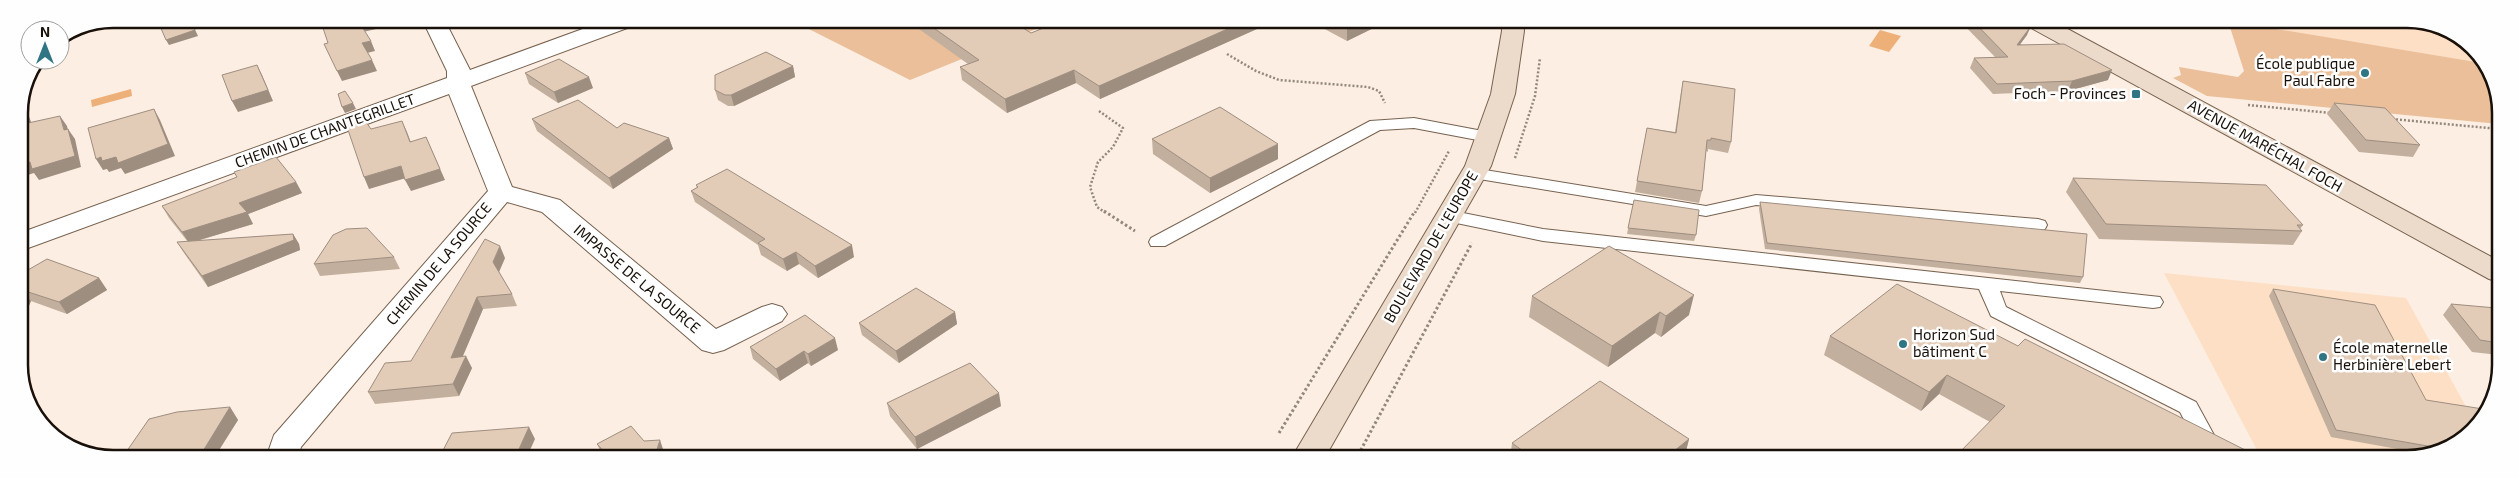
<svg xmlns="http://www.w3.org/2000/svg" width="2519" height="478" font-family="'Exo 2',sans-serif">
	<rect width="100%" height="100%" fill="#fceee2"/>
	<!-- built -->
	<path fill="#fddfc5" d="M2217 20H2419L2473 46 2482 63Z
		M2164 273 2406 298 2475 423 2469 436 2413 459H2300L2259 454Z"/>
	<!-- green -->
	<path fill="#eabf9a" d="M789 19H1061L910 80Z
		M2228 21 2482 63 2498 94 2499 124 2207 96 2173 78 2181 75 2179 67 2238 77 2244 71Z"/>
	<!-- water -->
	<path fill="#eeb079" d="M1880 30 1901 36 1889 52 1869 46Z
		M131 89 132 96 92 107 91 100Z"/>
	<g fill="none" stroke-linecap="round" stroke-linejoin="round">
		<defs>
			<path id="lane" d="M1414 118 1488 132 1494 133 1496 137 1494 141 1488 142 1414 128 1380 130 1165 246H1151L1149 242 1151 238 1370 121Z
				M1473 168 1706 206 1756 195 2038 219 2045 221 2047 225 2045 229 2038 231 1756 205 1706 216 1467 177 1464 173 1467 169Z
				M1448 210 1543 229 2160 297 2163 302 2160 307 2153 308 2000 291 2006 307 2196 402 2220 446 2217 452 2209 454 2201 452 2180 412 1991 316 1979 289 1543 241 1442 220 1439 216 1442 212Z"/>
			<path id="street" d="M422 19H444L470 70 610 19H641L638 24 471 86 512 187 560 200 716 329 762 307 772 304 782 307 787 314 782 321 724 350 713 353 702 350 542 212 507 202 301 447 298 458H266L274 435 488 191 449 94 20 251V233L447 78V71Z"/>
			<path id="secondary" d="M1501 19H1523L1524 31 1515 94 1491 166 1324 459H1291L1465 166 1491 94 1502 31Z
				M2021 19H2049L2499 261V282L2489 279 2024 24Z"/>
		</defs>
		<!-- lane casing -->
		<use href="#lane" stroke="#776250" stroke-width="2"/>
		<!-- street casing -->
		<use href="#street" stroke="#776250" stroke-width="2"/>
		<!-- secondary casing -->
		<use href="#secondary" stroke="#776250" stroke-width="2"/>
		<!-- path-far1 -->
		<path stroke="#92877d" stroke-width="2.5" stroke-dasharray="2 2" stroke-linecap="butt" d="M1227 54 1256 71 1279 80 1368 87 1379 91 1385 103
			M2248 105 2331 113
			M1099 111 1123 128 1113 147 1098 162 1090 187 1097 207 1106 213
			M2392 119 2499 129
			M1515 158 1535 96 1540 58
			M1415 213 1449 151"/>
		<!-- path -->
		<path stroke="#92877d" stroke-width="3" stroke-dasharray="2.5 2.5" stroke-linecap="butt" d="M1104 211 1135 231
			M1279 433 1415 211
			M1356 459 1472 243"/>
		<!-- lane -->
		<use href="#lane" fill="#fff" fill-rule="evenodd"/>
		<!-- street -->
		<use href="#street" fill="#fff" fill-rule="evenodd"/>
		<!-- secondary -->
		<use href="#secondary" fill="#ecdbcb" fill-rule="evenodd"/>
	</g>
	<!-- wall -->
	<path fill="#c2af9d" d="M905 19H1009L1031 33 1066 19H1279L1100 99 1076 83 1007 113 962 80 960 67 968 64Z
		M1306 19H1392L1347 41Z
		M1958 19H2019L2027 35 2020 44 2108 80 2068 91 1993 94 1970 68 1974 58 1995 57Z
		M793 66 795 77 734 106H728L718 100 715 90Z
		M525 73 593 88 558 103 529 84Z
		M1683 81 1731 142 1728 153 1708 149V152L1706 151 1702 191 1699 203 1635 192 1647 128 1675 132 1681 92Z
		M2334 103 2420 145 2413 157 2359 152 2327 114Z
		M532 119 617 128 669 138 673 149 613 189 537 131Z
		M1152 139 1278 159 1210 193 1153 154Z
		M2073 178 2303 225 2300 229 2302 231 2293 245 2099 239 2066 192Z
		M296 182 302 193 248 214 253 224 197 241 293 234 299 244 300 250 208 287 184 253 177 242H188L169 218 162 206Z
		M696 185 854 257 818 278 799 264 787 271 761 255 758 245 695 202 691 191 697 188Z
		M1634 200 1696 235 1694 241 1627 234Z
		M1760 202 2083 277 2080 283 1765 249 1759 209Z
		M394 257 400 269 320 276 314 264Z
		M505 258 499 272 512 294 517 306 483 309 462 357 472 368 459 396 375 404 368 392 411 361Z
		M21 274 99 278 107 290 67 314 31 301 21 324Z
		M2273 289 2426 400 2469 436 2425 454 2331 437 2269 296Z
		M1532 296 1689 315 1661 337 1655 333 1608 367 1529 317Z
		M2451 304 2499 312V355L2472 352 2443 315Z
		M955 312 957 324 899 363 862 335 859 323Z
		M1830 336 2018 346 2263 459H1954L1990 422 1939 394 1921 411 1824 355Z
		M750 347 838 350 811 366 808 363 780 381 753 359Z
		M887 403 1001 406 917 449 890 416Z
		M230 407 238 420 214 458H122Z
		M1689 439 1684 459H1510L1512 443Z
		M644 441 664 452 662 459H605L603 456 597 444Z"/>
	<!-- shaded-wall -->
	<path fill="#9e8e80" d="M190 19 198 36 169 45 166 40Z
		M373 19H406L407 22 363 32 359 22Z
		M478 19H510L481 26Z
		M515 19H524L516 21Z
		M1250 19H1279L1100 99 1099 86Z
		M1366 19H1392L1347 41V28Z
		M2031 26 2027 35 2013 54 2017 45Z
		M371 41 375 51 367 53 362 43Z
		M372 60 377 71 342 81 337 71Z
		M257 65 262 75 273 101 238 112 232 101Z
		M793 66 795 77 734 106 731 95Z
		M1074 70 1076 83 1007 113 1005 99Z
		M2112 70 2108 80 2068 91 2072 81Z
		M589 77 593 88 558 103 554 92Z
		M22 97 35 133 28 123 21 102Z
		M353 103 356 109 345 113 342 107Z
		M154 109 160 120 175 156 125 174 121 168 109 172 107 169 103 170 96 159 101 157H116Z
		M60 116 67 126 70 140 64 130Z
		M402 121 407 132 415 153 410 142Z
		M68 129 75 139 81 167 39 180 34 173 21 177 19 176V165L30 162Z
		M426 137 445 180 411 191 405 180Z
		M669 138 673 149 613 189 609 178Z
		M1278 144V159L1210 193V178Z
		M401 166 406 178 369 189 364 177Z
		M296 182 302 193 248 214 253 224 189 243 182 232 239 203Z
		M293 234 299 244 300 250 208 287 202 276Z
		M852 245 854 257 818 278 815 266Z
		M500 246 505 258 498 274 493 262Z
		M796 252 799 264 787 271 783 259Z
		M99 278 107 290 67 314 59 302Z
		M22 290 31 301 21 324V292Z
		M1694 295 1689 315 1661 337 1666 316Z
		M477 297 483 309 457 370 451 358Z
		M955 312 957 324 899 363 896 351Z
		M1660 312 1655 333 1608 367 1612 346Z
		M835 338 838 350 811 366 808 354Z
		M804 351 808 363 780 381 776 369Z
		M466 356 472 368 459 396 453 384Z
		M1947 375 1939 394 1921 411 1929 392Z
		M999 393 1001 406 917 449 915 437Z
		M230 407 238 420 214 458H201L200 456Z
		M529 427 535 439 526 459H516L515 458Z
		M1689 439 1684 459H1664Z
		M660 440 664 452 662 459H654Z"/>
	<!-- building -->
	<path fill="#e2cbb7" stroke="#9e8e80" d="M157 19H190L195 30 166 40Z
		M320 19H373L359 22 371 41 362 43 372 60 337 71 324 44 328 43Z
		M921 19H1009L1031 33 1066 19H1250L1099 86 1074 70 1005 99 960 67 979 60Z
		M1331 19H1366L1347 28Z
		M1971 19H2019L2031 26 2017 45 2064 44 2112 70 2072 81 1997 84 1974 58 2008 57Z
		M766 52 793 66 731 95H725L715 90V75Z
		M559 59 589 77 554 92 525 73Z
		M257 65 268 90 232 101 222 75Z
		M1683 81 1735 89 1731 142 1711 138V140H1707L1702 191 1637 181 1647 128 1676 133Z
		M345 91 353 103 342 107 338 94Z
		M578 100 617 128 624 123 669 138 609 178 532 119Z
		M21 102 28 123 60 116 64 130 68 129 75 156 32 169 30 162 19 165V112Z
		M2334 103 2385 108 2420 145 2366 140Z
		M1220 107 1278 144 1210 178 1152 139Z
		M154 109 168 144 118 163 116 157 102 161 101 157 96 159 88 128Z
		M361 115 371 129 402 121 410 142 426 137 440 169 405 180 401 166 364 177 345 121Z
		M276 157 296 182 239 203 247 212 182 232 162 206 237 177 234 172Z
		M727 169 852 245 815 266 796 252 783 259 758 243 765 239 691 191 698 187 696 185Z
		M2073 178 2266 185 2303 225H2297L2302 231 2106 224Z
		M1634 200 1699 210 1696 235 1628 228Z
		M1760 202 2087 234 2083 277 1767 243Z
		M367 228 394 257 314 264 333 235 346 229Z
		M293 234 294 240 202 276 177 242Z
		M485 239 500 246 493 262 512 294 477 297 451 358 466 356 453 384 368 392 385 363 411 361Z
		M1609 246 1694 295 1666 316 1660 312 1612 346 1532 296Z
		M47 259 99 278 59 302 22 290 21 292V274Z
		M1897 284 2018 346 2025 339 2263 459H1955L1954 458 2005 406 1947 375 1929 392 1830 336Z
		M916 288 955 312 896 351 859 323Z
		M2273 289 2375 305 2426 400 2483 409 2469 436 2439 448 2336 430Z
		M2451 304 2496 308 2499 312V343L2480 340Z
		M805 315 835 338 808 354 804 351 776 369 750 347Z
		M970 363 999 393 915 437 887 403Z
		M1600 381 1689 439 1664 459H1534L1512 443Z
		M230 407 200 456 161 458H122L149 419 177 412Z
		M631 426 644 441 660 440 654 459H611L597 444Z
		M529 427 515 458 503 459 439 458 452 433Z"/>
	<!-- markers -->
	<g fill="#2f7583" stroke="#fefefe" stroke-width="2">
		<circle cx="2365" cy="73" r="5"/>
		<rect x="2131" y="89" width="10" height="10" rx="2.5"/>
		<circle cx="1903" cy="344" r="5"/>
		<circle cx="2323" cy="357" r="5"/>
	</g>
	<g text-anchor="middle" stroke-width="5" stroke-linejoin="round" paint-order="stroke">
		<!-- poi labels -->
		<g font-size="15" fill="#181009" stroke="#fefefe" text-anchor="end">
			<text x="2355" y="69">École publique<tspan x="2355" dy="17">Paul Fabre</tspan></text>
			<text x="2126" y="99">Foch - Provinces</text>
			<text x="1913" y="340" text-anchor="start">Horizon Sud<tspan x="1913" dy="17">bâtiment C</tspan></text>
			<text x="2333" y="353" text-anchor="start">École maternelle<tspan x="2333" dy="17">Herbinière Lebert</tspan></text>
		</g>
		<!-- street labels -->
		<g font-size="15" fill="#181009" stroke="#fefefe">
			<text transform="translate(325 131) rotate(-20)" y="5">CHEMIN DE CHANTEGRILLET</text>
			<text transform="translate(2265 146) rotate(29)" y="5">AVENUE MARÉCHAL FOCH</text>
			<text transform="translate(1431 247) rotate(-60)" y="5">BOULEVARD DE L'EUROPE</text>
			<text transform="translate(439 264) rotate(-50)" y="5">CHEMIN DE LA SOURCE</text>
			<text transform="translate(637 279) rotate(40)" y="5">IMPASSE DE LA SOURCE</text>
		</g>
	</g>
	<!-- crop -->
	<path d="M0 0H2519V478H0ZM113 28H2407A85 85 0 0 1 2492 113V365A85 85 0 0 1 2407 450H113A85 85 0 0 1 28 365V113A85 85 0 0 1 113 28Z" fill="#fefefe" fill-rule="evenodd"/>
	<path fill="none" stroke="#181009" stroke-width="2.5" d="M113 28H2407A85 85 0 0 1 2492 113V365A85 85 0 0 1 2407 450H113A85 85 0 0 1 28 365V113A85 85 0 0 1 113 28Z"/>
	<!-- north arrow -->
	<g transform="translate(45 45)"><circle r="24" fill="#fefefe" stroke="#a29f9c"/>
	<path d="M0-4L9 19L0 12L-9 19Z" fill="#2f7583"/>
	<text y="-8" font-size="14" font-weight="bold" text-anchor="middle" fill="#181009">N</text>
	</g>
</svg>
